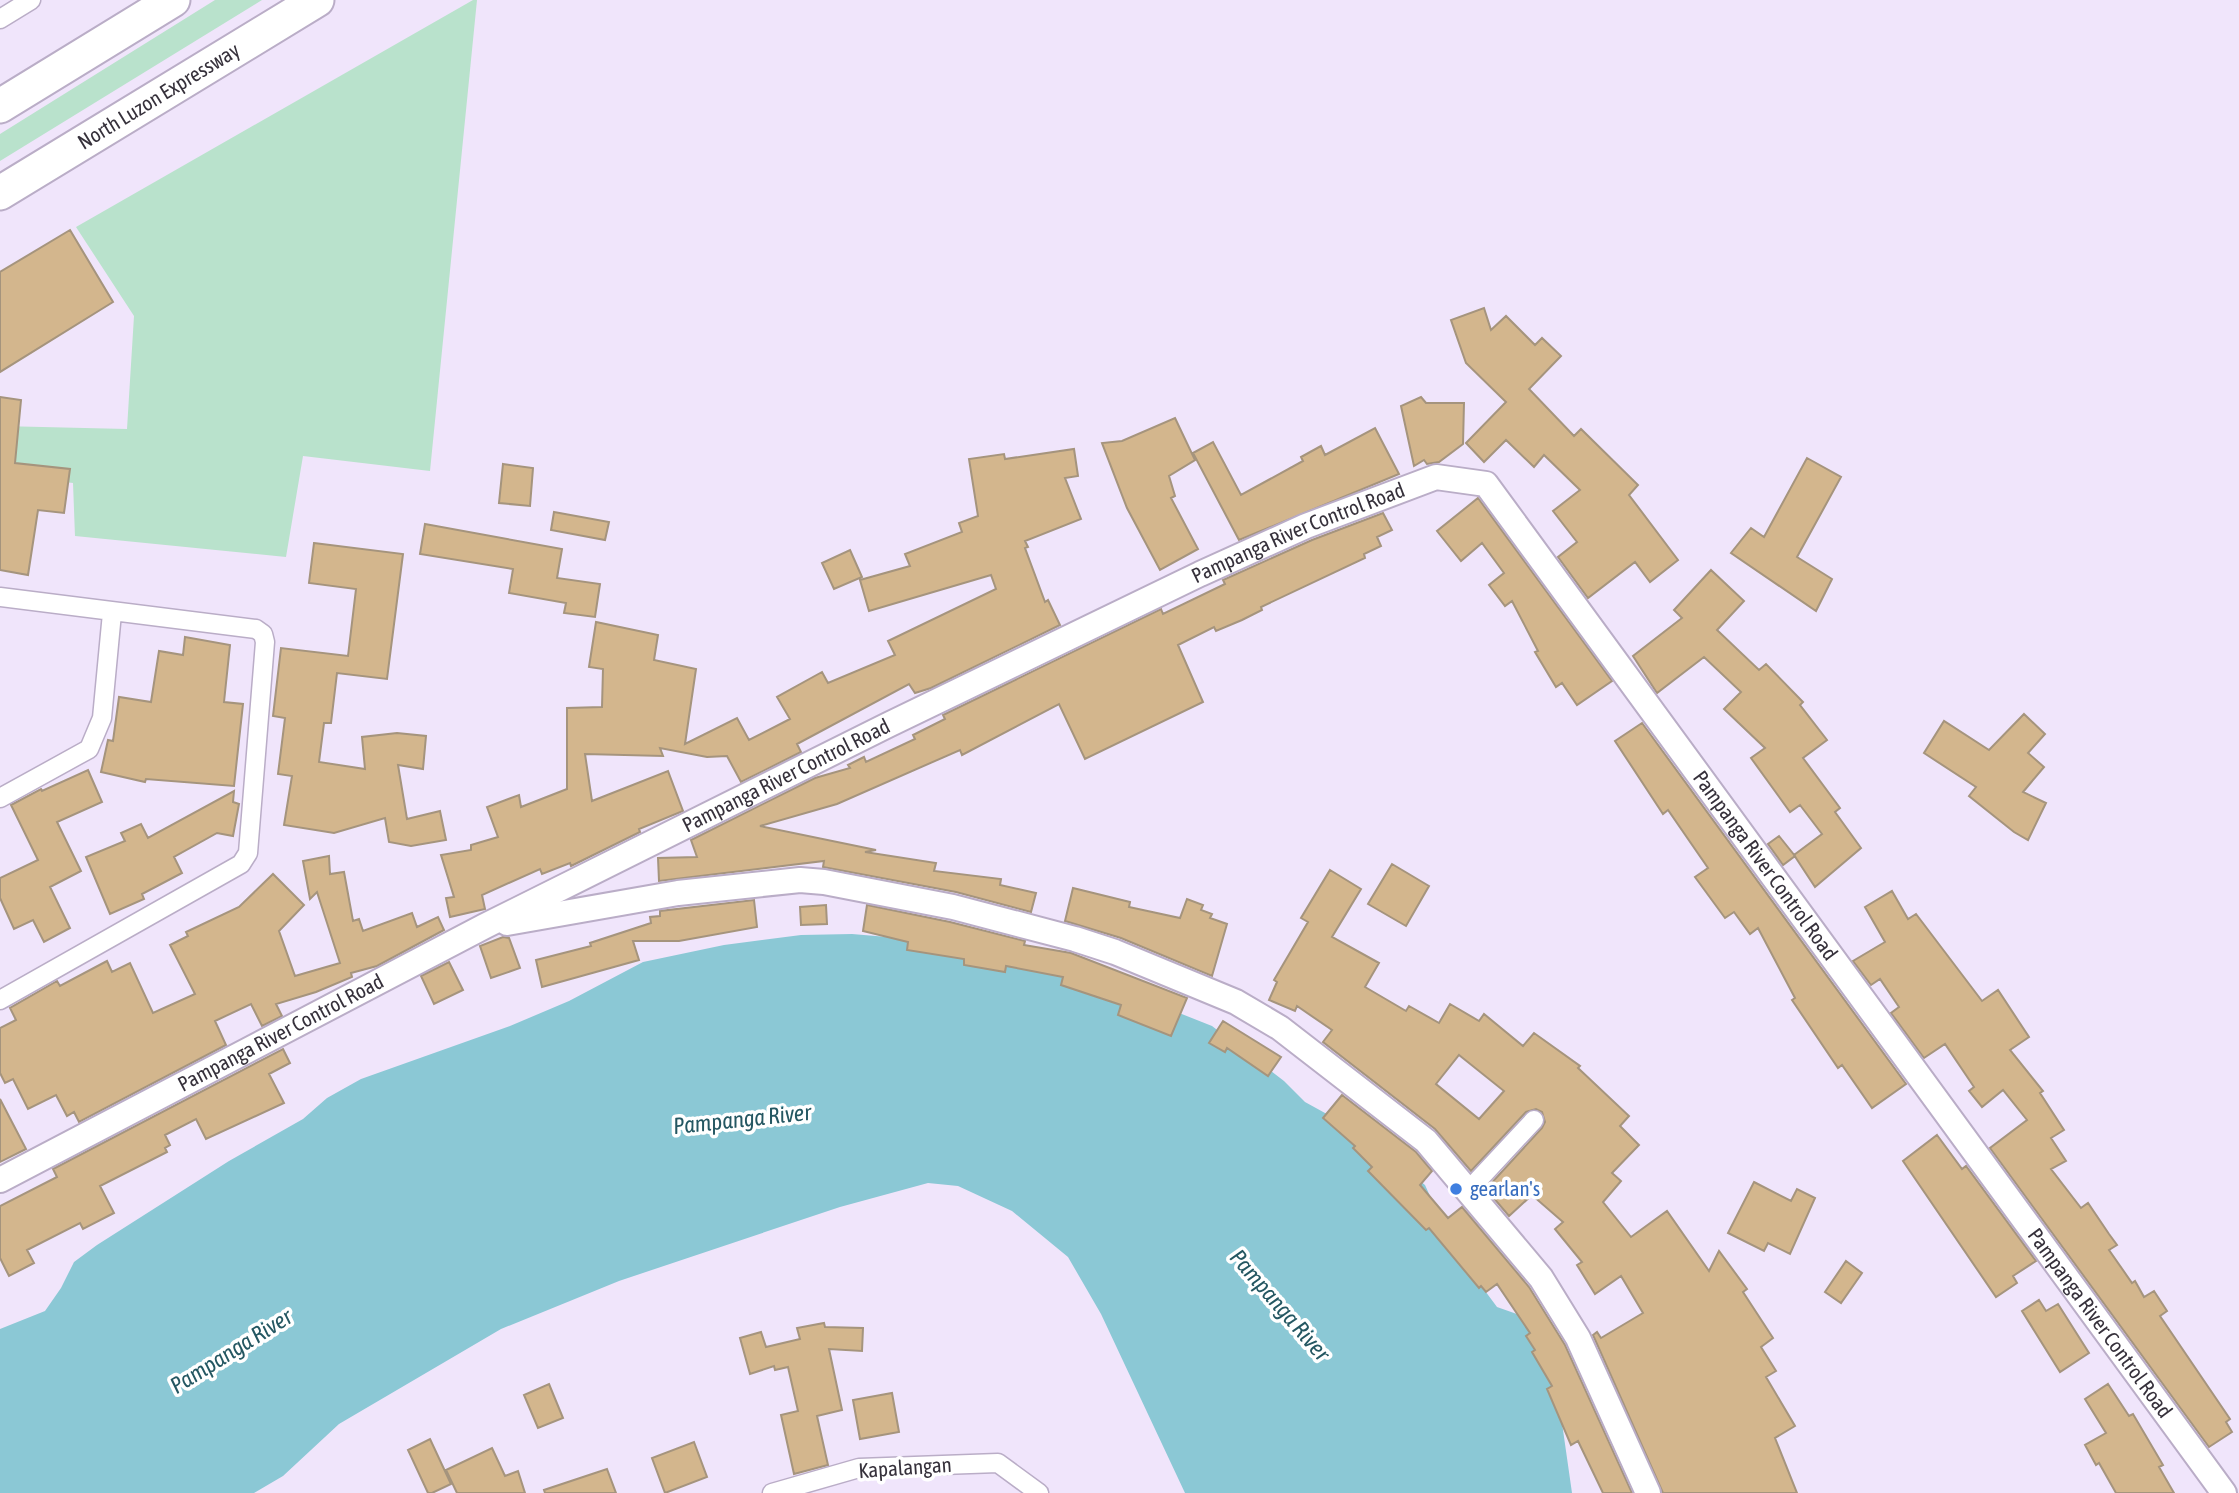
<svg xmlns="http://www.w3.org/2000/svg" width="2239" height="1493" font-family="'Asap Condensed',sans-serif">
	<rect width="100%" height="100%" fill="#f0e5fb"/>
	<!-- green -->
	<path fill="#b9e2cc" d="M215 0H262L0 161V134Z
		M473 0H477L430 471 303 456 286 557 75 536 73 483 0 474V426L127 429 134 316 76 227Z"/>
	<!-- water -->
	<path fill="#8bc8d5" d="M852 934 946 942 1154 1003 1212 1026 1284 1081 1305 1102 1365 1135 1425 1185 1430 1196 1431 1218 1497 1307 1531 1319 1560 1409 1572 1493H1185L1101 1314 1068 1257 1012 1211 958 1186 928 1183 840 1207 619 1281 501 1329 339 1424 283 1476 254 1493H0V1329L45 1311 61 1288 74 1262 97 1245 229 1161 303 1119 327 1098 361 1079 510 1026 569 1001 643 962 724 945 801 935Z"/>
	<!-- building -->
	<path fill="#d3b68d" stroke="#a5947d" stroke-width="2" fill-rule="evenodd" d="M70 230 113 302 0 372V272Z
		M1484 308 1491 330 1506 316 1535 345 1542 338 1561 356 1529 389 1574 436 1581 429 1638 485 1629 495 1678 560 1650 582 1635 562 1588 598 1558 557 1577 542 1553 511 1580 490 1544 455 1534 467 1506 440 1484 462 1466 443 1506 402 1466 363 1451 320Z
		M0 397 21 400 15 463 70 469 64 513 38 510 28 575 0 570Z
		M1421 397 1426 403H1464L1463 444 1439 462 1427 464 1424 460 1414 466 1401 406Z
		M1175 418 1195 460 1169 476 1175 496 1171 498 1198 549 1160 570 1127 508 1102 443 1122 441Z
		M1375 428 1399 474 1239 540 1193 453 1213 442 1241 495 1303 461 1301 457 1321 446 1325 455Z
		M1074 449 1078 476 1065 478 1081 519 1025 541 1028 547 1025 548 1045 602 1048 600 1060 625 931 688 915 693 909 684 797 744 801 752 741 782 727 756 707 757 660 748 663 756 585 754 592 801 668 771 683 811 639 829 640 832 571 866 570 863 542 874 540 869 482 895 485 909 450 917 446 898 454 897 441 855 471 850V845L498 837 487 807 519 795 521 807 567 789V708L602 707 603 669 589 667 596 622 658 635 654 660 696 669 685 744 737 718 749 740 790 719 777 697 822 672 828 683 895 655 888 641 996 589 991 575 869 611 860 580 910 566 905 554 962 532 959 523 978 516 969 459 1004 454 1005 459Z
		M1807 458 1841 477 1797 557 1832 579 1816 611 1731 553 1751 528 1764 537Z
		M503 464 533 468 530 506 499 503Z
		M1478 498 1612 681 1577 705 1562 683 1556 687 1535 652 1538 651 1512 601 1505 606 1489 585 1504 573 1482 543 1461 561 1437 531Z
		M554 512 609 522 605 540 551 530Z
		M1383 513 1392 530 1377 537 1381 546 1364 554 1365 558 1261 607 1262 610 1242 620 1216 631 1214 627 1178 645 1203 702 1085 759 1059 704 962 755 960 750 837 804 760 826 876 850 865 852 936 863 934 871 1001 879 1000 885 1036 893 1031 912 956 892 823 867 824 861 659 881 658 858 697 857 691 840 815 778 850 768 848 765 864 757 866 762 915 739 913 735 945 719 943 715 1161 609 1163 614 1225 584 1223 580 1312 540Z
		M425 524 562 549 557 578 600 584 595 617 564 613 566 603 509 593 513 569 420 554Z
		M314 543 403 554 387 679 337 673 331 723H324L319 762 365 769 362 737 397 733 426 736 423 769 398 765 407 819 440 811 446 840 411 846 389 842 385 818 334 833 284 825 292 776 278 774 285 718 273 716 281 648 348 656 356 589 309 583Z
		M850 550 862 577 834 589 822 563Z
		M1711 570 1744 601 1717 630 1759 670 1766 664 1803 702 1800 705 1827 740 1803 758 1840 808 1835 812 1861 848 1815 887 1794 855 1822 834 1800 805 1790 812 1751 758 1765 748 1724 709 1741 692 1704 657 1657 693 1633 656 1682 618 1674 610Z
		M185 637 230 645 224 702 243 704 234 786 146 779 145 782 101 772 108 740 113 741 119 697 151 702 159 651 183 655Z
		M2024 714 2045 734 2028 753 2044 767 2023 792 2046 803 2028 840 2014 832 1969 796 1976 787 1924 753 1944 721 1989 750Z
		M1642 723 1906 1084 1872 1108 1842 1065 1838 1068 1792 1000 1795 998 1758 928 1750 934 1734 912 1725 918 1695 877 1708 868 1668 810 1663 814 1615 741Z
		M88 770 102 802 57 822 81 871 50 887 70 928 44 942 33 920 14 929 0 898V878L38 860 11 805 41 789 42 791Z
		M234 791 233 802 239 804 233 836 217 833 174 857 182 873 142 894 144 899 110 914 86 857 125 841 121 833 141 824 148 838Z
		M1779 836 1795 856 1783 865 1768 844Z
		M329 856 330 874 344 872 353 921 359 919 363 931 412 913 417 927 438 917 444 930 377 966 351 973 352 977 316 992 276 1004 282 1016 262 1026 251 1004 215 1021 226 1045 79 1122 74 1112 67 1116 56 1095 28 1109 13 1079 5 1083 0 1073V1028L16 1020 10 1008 57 981 60 986 107 961 112 972 130 963 153 1013 195 994 170 945 188 936 186 932 239 907 273 874 304 905 279 931 295 976 340 963 317 892 310 899 303 861Z
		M1392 864 1429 886 1406 926 1368 904Z
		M1330 870 1361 889 1332 937 1379 963 1365 987 1406 1011 1409 1006 1439 1023 1450 1004 1479 1021 1484 1014 1523 1046 1534 1033 1580 1066 1578 1068 1629 1116 1620 1126 1639 1145 1612 1173 1621 1181 1603 1202 1631 1237 1667 1211 1709 1271 1719 1251 1747 1289 1743 1292 1773 1338 1761 1347 1776 1371 1766 1377 1795 1426 1775 1438 1797 1493H1663L1593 1335 1597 1332 1601 1338 1643 1313 1621 1276 1595 1294 1577 1265 1582 1262 1555 1229 1563 1222 1532 1195 1509 1216 1486 1189 1542 1128 1545 1122 1542 1112 1536 1109 1526 1112 1471 1171 1435 1129 1323 1042 1332 1030 1297 1006 1295 1011 1269 1000 1277 982 1274 980 1308 922 1301 918ZM1459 1055 1504 1091 1479 1119 1436 1084Z
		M1073 888 1130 902 1129 907 1180 918 1187 899 1203 905 1201 910 1212 914 1210 918 1227 924 1212 976 1121 938 1065 921Z
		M1892 891 1908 919 1916 914 1982 1001 1998 990 2029 1037 2010 1050 2043 1091 2040 1093 2064 1130 2051 1138 2066 1161 2051 1169 2081 1208 2088 1203 2109 1234 2117 1245 2109 1250 2132 1283 2135 1281 2144 1297 2154 1291 2167 1311 2160 1316 2230 1419 2226 1422 2232 1432 2209 1447 1990 1148 2027 1120 2003 1090 1982 1107 1969 1091 1974 1087 1945 1044 1924 1058 1891 1013 1899 1007 1880 979 1871 985 1853 961 1885 942 1865 907Z
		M754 900 757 927 679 941H633L639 960 542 987 536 960 591 946 590 943 651 923 650 917 660 916V911Z
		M826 905 827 924 801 925 800 907Z
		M867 905 950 922 1025 941 1024 945 1071 953 1187 998 1171 1036 1118 1015 1121 1005 1061 985 1063 977 1006 966 1005 972 964 965V959L907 950 908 942 863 931Z
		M503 937 509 938 520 968 491 978 480 946Z
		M449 962 463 990 434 1004 421 976Z
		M1223 1021 1281 1057 1268 1076 1227 1048 1225 1052 1209 1043Z
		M283 1049 290 1063 269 1074 284 1103 206 1139 196 1119 165 1135 170 1145 165 1148 167 1152 100 1186 114 1213 83 1229 80 1223 27 1250 34 1263 9 1276 0 1258V1206L57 1177 53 1169Z
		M1342 1095 1416 1152 1432 1171 1420 1185 1448 1218 1462 1207 1529 1287 1565 1345 1632 1493H1603L1578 1441 1571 1445 1547 1389 1552 1386 1532 1352 1535 1350 1526 1336 1530 1333 1497 1284 1486 1292 1481 1286 1479 1288 1429 1228 1426 1230 1368 1171 1372 1167 1353 1148 1355 1146 1323 1118Z
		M0 1099 26 1149 0 1162Z
		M1937 1135 1962 1169 1966 1166 2036 1261 2013 1276 2017 1283 1996 1297 1903 1161Z
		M1754 1182 1791 1201 1797 1189 1815 1198 1790 1254 1768 1243 1764 1251 1728 1233Z
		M1846 1261 1862 1273 1841 1303 1825 1292Z
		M2039 1300 2046 1311 2058 1304 2089 1353 2060 1372 2022 1311Z
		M824 1323 825 1327 863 1328 862 1351 829 1349 842 1410 817 1416 828 1465 794 1474 781 1415 798 1411 788 1367 775 1370 774 1366 750 1374 740 1338 761 1332 766 1347 800 1339 797 1328Z
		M549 1384 563 1418 538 1428 524 1395Z
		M2108 1384 2129 1416 2133 1414 2163 1465 2159 1467 2174 1493H2116L2099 1463 2096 1465 2085 1445 2106 1433 2085 1399Z
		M892 1393 899 1432 860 1439 853 1400Z
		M430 1439 451 1484 432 1493H428L408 1450Z
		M694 1442 707 1477 665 1493 652 1458Z
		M492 1448 505 1476 518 1471 525 1493H457L446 1470Z
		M607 1469 616 1493H545L544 1490Z"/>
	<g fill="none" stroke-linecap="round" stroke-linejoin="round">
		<defs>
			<path id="street" d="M0 19 31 0
				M0 597 256 629 263 634 265 642 248 853 241 864 0 1000
				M0 798 89 749 102 718 112 613
				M1467 1192 1534 1120
				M772 1493 859 1468 998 1463 1039 1493"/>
			<g id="secondary">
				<path d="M507 923 678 893 800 880 824 882 953 907 1075 939 1115 952 1236 1002 1280 1028 1426 1141 1541 1278 1578 1338 1648 1493"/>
				<path id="s1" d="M0 1180 485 926 888 725 1200 574 1306 526 1436 477 1486 484 2224 1493"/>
			</g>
			<g id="highway">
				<path d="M0 106 173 0"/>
				<path id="s2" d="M0 193 317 0"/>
			</g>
		</defs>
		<!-- street casing -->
		<use href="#street" stroke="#baadc7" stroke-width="21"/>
		<!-- secondary casing -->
		<use href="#secondary" stroke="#baadc7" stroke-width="28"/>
		<!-- highway casing -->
		<use href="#highway" stroke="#baadc7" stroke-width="37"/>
		<!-- street -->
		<use href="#street" stroke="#fff" stroke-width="18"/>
		<!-- secondary -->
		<use href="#secondary" stroke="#fff" stroke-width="24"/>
		<!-- highway -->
		<use href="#highway" stroke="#fff" stroke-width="33"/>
	</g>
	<!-- markers -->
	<circle fill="#3f7fe0" stroke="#fff" stroke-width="2.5" cx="1456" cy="1189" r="7"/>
	<g text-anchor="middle" stroke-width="7" stroke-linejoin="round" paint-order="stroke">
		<!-- street labels -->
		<g font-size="21" fill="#36313b" stroke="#fff">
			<text dy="7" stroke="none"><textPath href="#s2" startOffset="186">North Luzon Expressway</textPath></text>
			<text dy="7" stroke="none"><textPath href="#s1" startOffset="1451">Pampanga River Control Road</textPath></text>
			<text dy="7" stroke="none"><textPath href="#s1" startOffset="884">Pampanga River Control Road</textPath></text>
			<text dy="7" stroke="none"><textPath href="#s1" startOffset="2123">Pampanga River Control Road</textPath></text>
			<text dy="7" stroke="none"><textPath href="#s1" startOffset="317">Pampanga River Control Road</textPath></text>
			<text dy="7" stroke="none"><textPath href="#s1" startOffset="2690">Pampanga River Control Road</textPath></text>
			<text transform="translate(905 1468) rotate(-4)" y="7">Kapalangan</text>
		</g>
		<!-- shop labels -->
		<g font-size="21" fill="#366cbe" stroke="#fff" text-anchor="start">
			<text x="1470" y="1196">gearlan's</text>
		</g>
		<!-- water labels -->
		<g font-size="23" font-style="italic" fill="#245762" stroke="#fff">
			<text transform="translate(742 1119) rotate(-6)" y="8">Pampanga River</text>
			<text transform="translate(1280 1305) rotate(49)" y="8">Pampanga River</text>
			<text transform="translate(231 1351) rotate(-32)" y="8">Pampanga River</text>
		</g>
	</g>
</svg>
